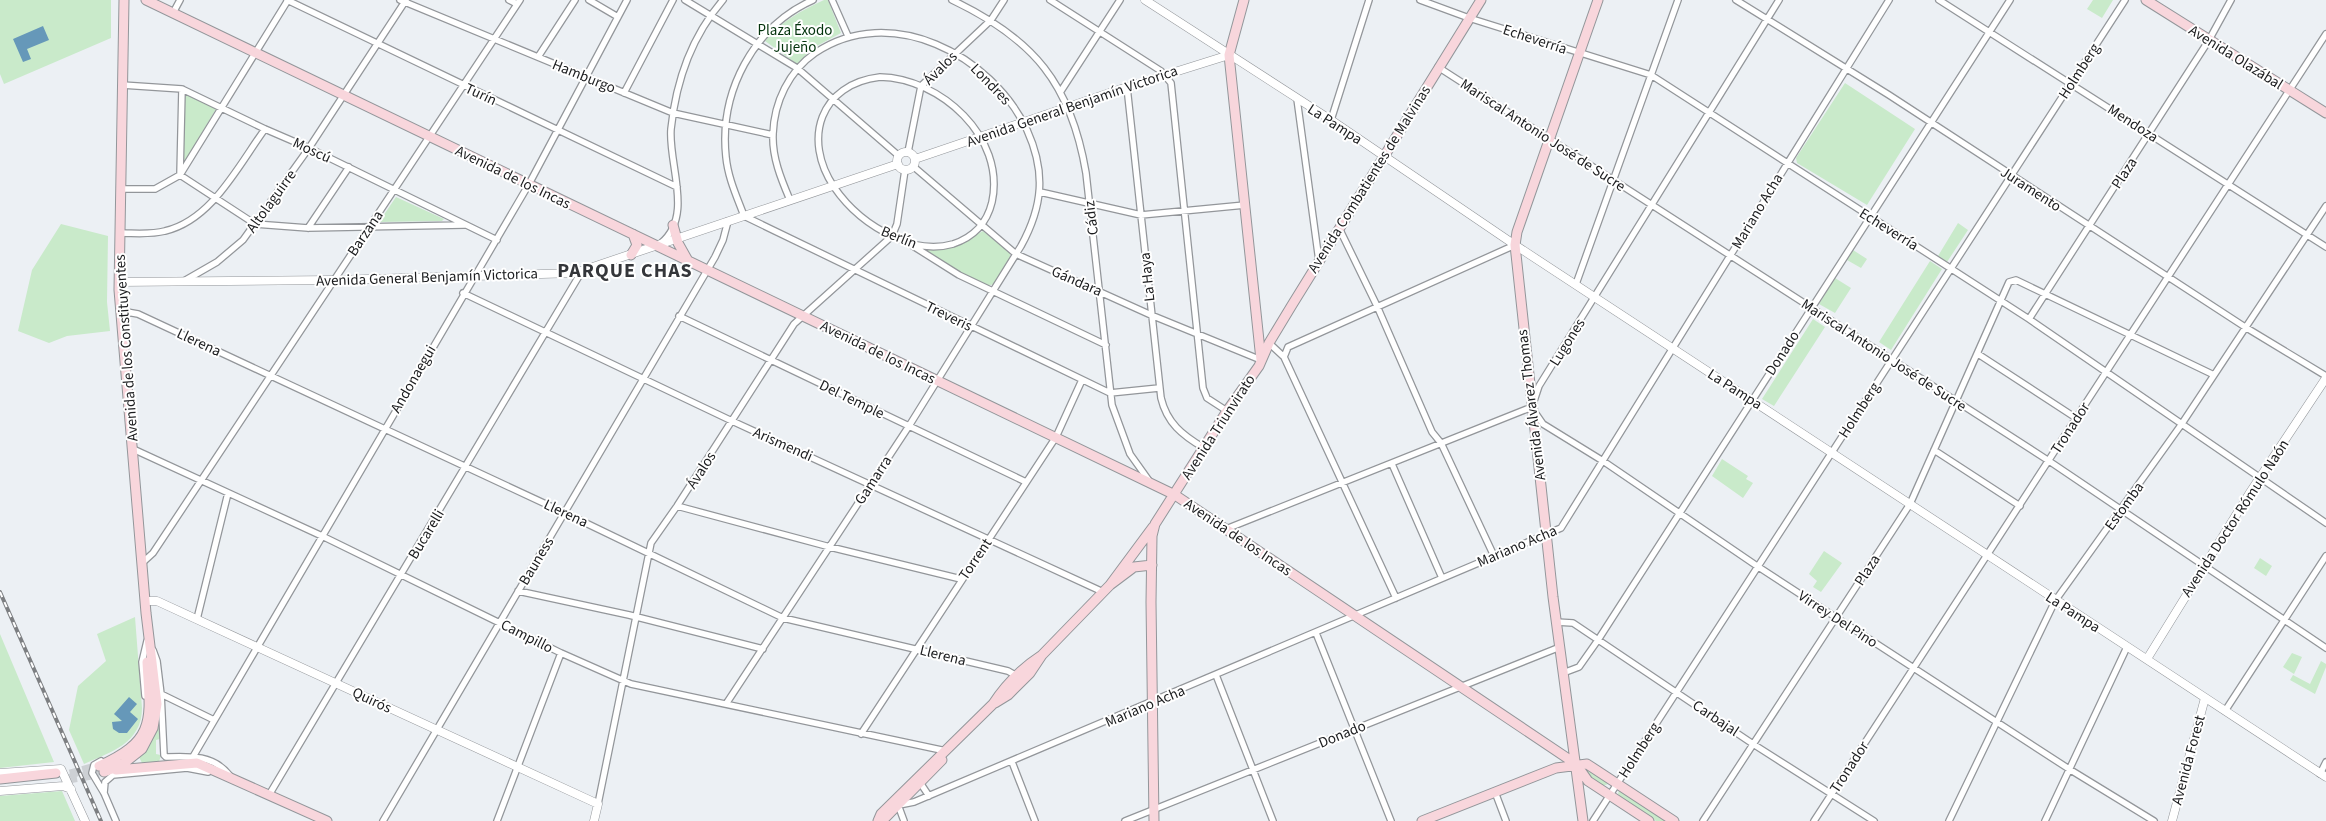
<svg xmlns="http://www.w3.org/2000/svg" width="2326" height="821" font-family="'Source Sans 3',sans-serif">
	<rect width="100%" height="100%" fill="#ecf0f4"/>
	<!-- green -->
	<path fill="#c9eaca" d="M0 0H111V38L4 84 0 74Z
		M824 0H828L841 33 813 48 797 64 765 41C781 21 801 11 824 0Z
		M2093 0H2113L2102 18 2087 9Z
		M1845 83 1915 129 1867 205 1797 163 1796 158Z
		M183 93 216 109 181 168Z
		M396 197 444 219 442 221 379 222Z
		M1958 223 1968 230 1947 262 1938 256Z
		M61 224 108 236 107 302 110 331 67 336 49 343 18 331 32 270Z
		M983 231 1010 253V257L995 284 986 286 926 253 928 248 957 245Z
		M1853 250 1867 259 1861 268 1847 260Z
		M1930 261 1942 269 1891 350 1879 342Z
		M1835 278 1851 288 1835 313 1819 304Z
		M1813 319 1825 327 1774 406 1762 399Z
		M1722 459 1748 476 1746 479 1753 483 1743 498 1712 476Z
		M1824 551 1842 563 1821 592 1813 587 1817 581 1809 574Z
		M2260 558 2272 566 2266 576 2254 568Z
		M135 617 142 708C142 743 111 752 84 764L69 730 78 686 106 661 97 634Z
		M0 634 54 762 0 768Z
		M2292 653 2302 657 2294 674 2283 667Z
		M2321 661 2326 664V667L2315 694 2290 680 2293 675 2310 684Z
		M160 720V739L156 740V754L161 755 159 762 142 763 139 757 151 742Z
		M1587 769 1608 783V784L1603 786 1586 775Z
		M1619 790 1669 821H1656L1621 797 1618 794Z
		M62 791 75 821H0V796Z"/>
	<!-- water -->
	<path fill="#6698b9" d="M43 26 49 40 27 49 31 59 23 62 13 39Z
		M129 697 137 704 130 712 138 719 127 733H119L113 729 112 722 122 721 114 714Z"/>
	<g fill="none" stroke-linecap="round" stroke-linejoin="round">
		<!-- secondary-tunnel -->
		<path stroke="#cdd0d4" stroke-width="9" stroke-dasharray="9 4.5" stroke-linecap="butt" d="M56 773 70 774 99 766
			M68 779 99 774"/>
		<defs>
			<path id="minor" d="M287 0 677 187
				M400 0 673 113 773 135
				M509 0 517 4
				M589 0 618 17
				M685 0 797 68 899 156
				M813 0C753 27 719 92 726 157 728 178 737 197 744 216L1110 393 1159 388
				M832 0 848 36
				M952 0C1034 39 1071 84 1086 173L1112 405 1130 454 1150 482
				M1050 0 1161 71 1171 83 1203 388 1207 398 1227 411
				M1420 0 1469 18 1651 75 2029 319 2326 523
				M1736 0 1889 95 2245 327 2326 376
				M1939 0 2326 247
				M173 13 180 0
				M538 57 575 0
				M1438 67 2049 461 2326 648
				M880 77C940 78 1006 137 992 202 987 223 974 237 953 244 932 250 913 246 894 237 870 226 849 209 834 187 802 139 820 84 880 77Z
				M122 85 182 89 265 129 309 148 497 240
				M1127 87 1161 398C1167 423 1182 435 1204 448
				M182 89 180 175 255 224 308 228 464 225
				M1061 91 1120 0
				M624 93 673 0
				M1297 99 1319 261
				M1331 120 1369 0
				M908 152 921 86 991 20 1004 0
				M914 167 1016 254 1151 315 1261 360
				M120 189H155L180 175 288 0
				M1040 192 1141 215 1245 205
				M308 228 349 167
				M1339 228 1377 306 1432 432 1441 443 1494 556
				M119 233C135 233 150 235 165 231 212 220 238 166 265 129
				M661 243C694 216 668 164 671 129 676 81 691 37 723 0
				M913 246 959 275 1106 345
				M184 281 217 262 243 240 309 148 406 0
				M1576 284 1678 0
				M463 293 732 421 1103 592
				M121 311 138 314 565 513 783 618 1008 671 1017 676
				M679 316 1026 482
				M2029 319 2209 40 2231 0
				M1269 343 1284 357 1396 598
				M1978 354 2076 418
				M1284 357 1288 347 1515 245
				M1534 411 1543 424 1603 461 1757 566 2069 769 2154 821
				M133 449 322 536 561 653 631 684 946 751
				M1934 450 2020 506
				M1392 464 1442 578
				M677 506 830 547 961 579
				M1226 529 1532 407 1539 386 1779 0
				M142 563 153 553 520 0
				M518 591 629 615 763 649
				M197 619 228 493
				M1556 622 1573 623 1753 744 1874 821
				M1316 633 1391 821
				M153 650 157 661 161 694 164 755 166 757C191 756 214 755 230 776
				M1563 673 1579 667 1598 640 2010 0
				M1216 675 1273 821
				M161 694 214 720
				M145 696 142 662 147 641
				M726 704 909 426 1021 246C1043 206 1046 172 1027 130 992 55 890 2 815 53 789 71 774 102 773 134 772 157 781 179 790 200
				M2225 711 2326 556
				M861 734 1056 437 1082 380
				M194 755 529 184 627 0
				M101 761 94 765 92 773 104 793 116 821
				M1012 762 1035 821
				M2320 774 2326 762
				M921 784 929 796
				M1495 792 1506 821
				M104 793 105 782 113 775 187 768 208 772
				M269 795 582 271
				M897 802 904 821
				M598 804 651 543 677 506 794 324 892 236 897 224 905 170
				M899 805 914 802 1561 528 1889 0
				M383 821 715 257 723 240 728 221
				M497 821 561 653
				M1125 821 1560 647
				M1593 821 2125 0
				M1703 821 1910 504 2009 282 2016 280 2214 375
				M1814 821 2326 34
				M1949 821 2055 601 2181 425 2326 206
				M2045 821 2127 647"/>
			<path id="tertiary" d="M1145 0 1331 120 1515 245 2326 777
				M897 161a9 9 0 1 1 18 0a9 9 0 1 1-18 0Z
				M915 159 1127 87 1229 55
				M119 282 333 280 575 273 898 164
				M145 601H157L598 804 594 821
				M2147 659 2249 494 2326 378
				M0 773 61 769 85 821
				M0 791 63 786 71 789
				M2172 821 2205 698"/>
			<path id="secondary" d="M146 0 1175 495 1576 764 1588 781 1649 821
				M1244 0 1229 55 1261 360
				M2146 0 2326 113
				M673 225 678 243 687 259
				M631 255 637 245 633 234
				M1110 585 1153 527
				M995 703 1008 695 1030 673 1042 655 1110 585 1134 567 1152 565
				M99 766C158 740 150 718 147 662
				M116 770 197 763 327 821
				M104 772 123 764 142 749 153 728 157 704 146 613 119 290 124 0
				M0 779 56 773
				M878 821 881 814 993 704C1006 684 1022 668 1042 655
				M879 821 885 818 942 760
				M1154 821 1151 602 1152 536 1155 524 1227 411 1259 366 1269 343 1292 305 1481 0
				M1422 821 1556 768 1587 764 1674 821
				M1583 821 1553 597 1515 245 1517 232 1598 0"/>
		</defs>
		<!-- minor casing -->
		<use href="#minor" stroke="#93969a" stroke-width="8"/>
		<!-- tertiary casing -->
		<use href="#tertiary" stroke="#93969a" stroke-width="9"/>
		<!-- secondary casing -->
		<use href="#secondary" stroke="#93969a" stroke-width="11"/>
		<!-- minor -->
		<use href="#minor" stroke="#fff" stroke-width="5.5"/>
		<!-- tertiary -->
		<use href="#tertiary" stroke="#fff" stroke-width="8"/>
		<!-- secondary -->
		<use href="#secondary" stroke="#f8d6dc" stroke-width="9"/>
		<defs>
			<path id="rail" d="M0 592 101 821"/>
		</defs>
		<!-- rail casing -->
		<use href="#rail" stroke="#7d7f82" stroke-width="4"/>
		<!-- rail -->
		<use href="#rail" stroke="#fff" stroke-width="2" stroke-dasharray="5.5" stroke-linecap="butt"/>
	</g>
	<g text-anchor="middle" stroke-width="4" stroke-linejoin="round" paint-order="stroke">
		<!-- park labels -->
		<g font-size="15" fill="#03330c" stroke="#fff">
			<text x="795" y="35">Plaza Éxodo<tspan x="795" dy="17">Jujeño</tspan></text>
		</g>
		<!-- street labels -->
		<g font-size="15" fill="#1b1c1e" stroke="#fff">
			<text transform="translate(1535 39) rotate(18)" y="5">Echeverría</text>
			<text transform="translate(2236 57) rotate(32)" y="5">Avenida Olazábal</text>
			<text transform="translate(940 68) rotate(-45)" y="5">Ávalos</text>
			<text transform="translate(2079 71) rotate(-57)" y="5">Holmberg</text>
			<text transform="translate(584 76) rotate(22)" y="5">Hamburgo</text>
			<text transform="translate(991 84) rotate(46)" y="5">Londres</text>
			<text transform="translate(481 94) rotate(25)" y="5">Turín</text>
			<text transform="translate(1072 106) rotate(-19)" y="5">Avenida General Benjamín Victorica</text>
			<text transform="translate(2133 123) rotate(33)" y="5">Mendoza</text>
			<text transform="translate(1335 124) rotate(33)" y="5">La Pampa</text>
			<text transform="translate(1543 135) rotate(33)" y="5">Mariscal Antonio José de Sucre</text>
			<text transform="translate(312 150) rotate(25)" y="5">Moscú</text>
			<text transform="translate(2124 173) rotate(-57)" y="5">Plaza</text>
			<text transform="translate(513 177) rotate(26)" y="5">Avenida de los Incas</text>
			<text transform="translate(1369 179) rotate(-58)" y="5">Avenida Combatientes de Malvinas</text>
			<text transform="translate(2031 189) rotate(33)" y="5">Juramento</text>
			<text transform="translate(271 201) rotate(-54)" y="5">Altolaguirre</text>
			<text transform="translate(1757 211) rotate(-59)" y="5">Mariano Acha</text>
			<text transform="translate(1091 218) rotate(-97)" y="5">Cádiz</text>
			<text transform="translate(1889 229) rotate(32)" y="5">Echeverría</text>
			<text transform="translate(365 233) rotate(-56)" y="5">Barzana</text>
			<text transform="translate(899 237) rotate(22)" y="5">Berlín</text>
			<text transform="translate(427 277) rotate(-2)" y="5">Avenida General Benjamín Victorica</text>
			<text transform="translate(1147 277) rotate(-96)" y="5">La Haya</text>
			<text transform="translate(1077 281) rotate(24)" y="5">Gándara</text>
			<text transform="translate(949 316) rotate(26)" y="5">Treveris</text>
			<text transform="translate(199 342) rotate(25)" y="5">Llerena</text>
			<text transform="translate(1567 342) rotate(-58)" y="5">Lugones</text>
			<text transform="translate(126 348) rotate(-94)" y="5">Avenida de los Constituyentes</text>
			<text transform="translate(878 352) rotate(26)" y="5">Avenida de los Incas</text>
			<text transform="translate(1782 353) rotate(-57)" y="5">Donado</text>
			<text transform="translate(1884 355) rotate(33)" y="5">Mariscal Antonio José de Sucre</text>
			<text transform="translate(413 379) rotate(-60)" y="5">Andonaegui</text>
			<text transform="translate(1735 389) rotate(33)" y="5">La Pampa</text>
			<text transform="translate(852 399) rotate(26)" y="5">Del Temple</text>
			<text transform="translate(1531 405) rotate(-97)" y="5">Avenida Álvarez Thomas</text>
			<text transform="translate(1859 410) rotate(-57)" y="5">Holmberg</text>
			<text transform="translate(1218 427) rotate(-57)" y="5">Avenida Triunvirato</text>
			<text transform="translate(2070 428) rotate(-57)" y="5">Tronador</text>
			<text transform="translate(783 444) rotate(24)" y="5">Arismendi</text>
			<text transform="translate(701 470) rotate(-57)" y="5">Ávalos</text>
			<text transform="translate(873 480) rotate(-57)" y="5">Gamarra</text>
			<text transform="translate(2124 506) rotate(-54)" y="5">Estomba</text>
			<text transform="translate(566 513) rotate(25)" y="5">Llerena</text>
			<text transform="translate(2235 518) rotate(-57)" y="5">Avenida Doctor Rómulo Naón</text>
			<text transform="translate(426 534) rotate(-59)" y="5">Bucarelli</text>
			<text transform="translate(1238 537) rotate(34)" y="5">Avenida de los Incas</text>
			<text transform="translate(1517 546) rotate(-23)" y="5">Mariano Acha</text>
			<text transform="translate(975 559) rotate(-56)" y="5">Torrent</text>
			<text transform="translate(536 561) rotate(-59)" y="5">Bauness</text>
			<text transform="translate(1867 570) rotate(-57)" y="5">Plaza</text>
			<text transform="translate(2073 612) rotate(33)" y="5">La Pampa</text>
			<text transform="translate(1838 619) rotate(33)" y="5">Virrey Del Pino</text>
			<text transform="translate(527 636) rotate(27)" y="5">Campillo</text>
			<text transform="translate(943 655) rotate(14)" y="5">Llerena</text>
			<text transform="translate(372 700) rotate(25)" y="5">Quirós</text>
			<text transform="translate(1145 706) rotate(-23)" y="5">Mariano Acha</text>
			<text transform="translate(1716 718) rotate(34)" y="5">Carbajal</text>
			<text transform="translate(1342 734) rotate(-22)" y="5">Donado</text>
			<text transform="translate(1639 750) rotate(-57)" y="5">Holmberg</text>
			<text transform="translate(2188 760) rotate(-75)" y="5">Avenida Forest</text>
			<text transform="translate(1849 767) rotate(-57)" y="5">Tronador</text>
		</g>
		<!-- district labels -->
		<g font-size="20" font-weight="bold" letter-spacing="1" fill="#34363a" stroke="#fff">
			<text x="625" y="277">PARQUE CHAS</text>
		</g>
	</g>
</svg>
